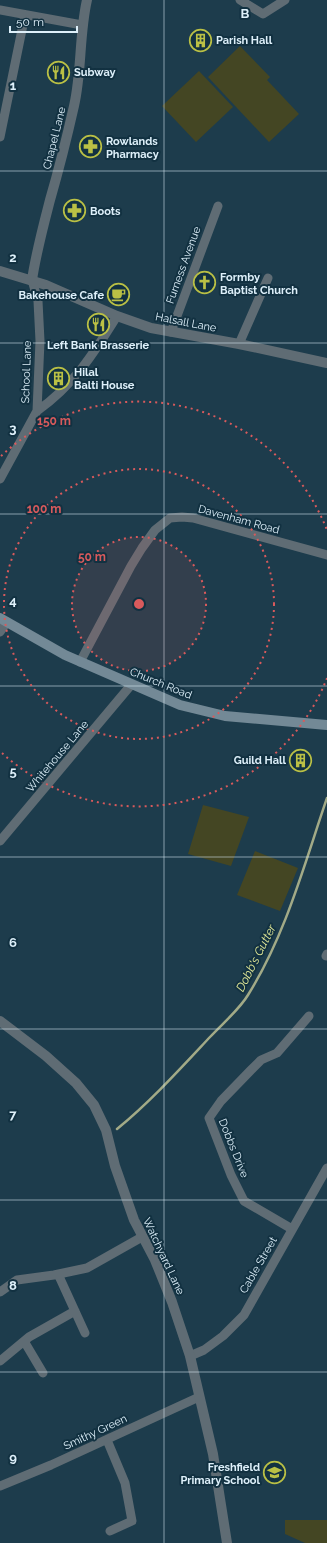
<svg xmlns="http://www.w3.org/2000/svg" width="327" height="1543" font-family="Raleway,sans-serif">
	<rect width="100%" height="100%" fill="#1d3c4c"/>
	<!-- green -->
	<path fill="#444623" d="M240 46 270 77 267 80 299 114 269 142 208 77Z
		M199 71 233 107 196 142 162 106Z
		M203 805 249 817 231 866 188 854Z
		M255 851 298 868 280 911 237 895Z
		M285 1520H327V1543H305L285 1534Z"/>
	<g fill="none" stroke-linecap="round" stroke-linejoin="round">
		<!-- stream -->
		<path stroke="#a2aa87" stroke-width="2.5" d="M117 1129C151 1101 180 1069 210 1037 222 1024 239 1010 248 995 286 934 304 865 327 798"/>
		<!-- minor -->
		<path stroke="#5f6c74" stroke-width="9" d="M240 0 263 14 285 0
			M0 10 82 25
			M0 137 25 15
			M171 332 218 206
			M239 344 268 278
			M37 411C73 386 94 353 117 316
			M0 479 37 411 40 341 38 301 32 280
			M0 632 7 622
			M80 662 131 566 142 548 155 530 170 518 182 517 193 518 327 555
			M0 841 131 685
			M326 956 327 954
			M292 1229 244 1201 231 1175 209 1118 221 1101 251 1070 261 1060 277 1053 309 1016
			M58 1274 85 1333
			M0 1292 17 1280 54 1275 87 1268 142 1237
			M24 1341 43 1373
			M190 1356 204 1350 223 1336 244 1315 327 1168
			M0 1361 29 1337 75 1311
			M107 1440 125 1483 132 1521 110 1531
			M0 1486 51 1465 199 1397"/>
		<!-- tertiary -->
		<path stroke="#5f6c74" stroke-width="10" d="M0 271 46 285 117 316 151 328 239 344 327 363
			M32 280C36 253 43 227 50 200 59 169 67 137 74 106 82 71 79 35 87 0
			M0 1021 46 1056 76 1083 94 1105 106 1130 115 1166 134 1220 155 1260 172 1302 190 1356 213 1454 227 1543"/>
		<!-- secondary -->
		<path stroke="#738996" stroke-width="10" d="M0 618 65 655 180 705 225 716 327 725"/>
	</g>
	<!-- grid -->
	<path fill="none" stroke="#def0fa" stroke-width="1" stroke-opacity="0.55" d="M164 0V1543M0 171H327M0 343H327M0 514H327M0 686H327M0 857H327M0 1029H327M0 1200H327M0 1372H327"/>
	<!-- distance rings -->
	<circle cx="139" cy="604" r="67" fill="#d85a5c" fill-opacity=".12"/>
	<g fill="none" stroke="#d85a5c" stroke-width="2" stroke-dasharray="2 4">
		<circle cx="139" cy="604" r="67"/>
		<circle cx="139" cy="604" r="135"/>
		<path d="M327 678A202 202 0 0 1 1 752M1 456A202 202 0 0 1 327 530"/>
	</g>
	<!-- icons -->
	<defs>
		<symbol id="building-ring" viewBox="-11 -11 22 22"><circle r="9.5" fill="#123141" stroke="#bac045" stroke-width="1.5"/><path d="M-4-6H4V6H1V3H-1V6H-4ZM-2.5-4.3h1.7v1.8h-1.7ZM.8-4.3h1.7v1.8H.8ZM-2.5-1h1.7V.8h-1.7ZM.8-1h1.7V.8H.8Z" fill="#bac045"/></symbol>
		<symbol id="restaurant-ring" viewBox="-11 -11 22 22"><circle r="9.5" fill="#123141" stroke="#bac045" stroke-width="1.5"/><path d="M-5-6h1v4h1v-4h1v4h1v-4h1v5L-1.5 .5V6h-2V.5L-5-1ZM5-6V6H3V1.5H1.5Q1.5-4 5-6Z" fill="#bac045"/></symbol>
		<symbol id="pharmacy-ring" viewBox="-11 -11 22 22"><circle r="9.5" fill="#123141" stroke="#bac045" stroke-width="1.5"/><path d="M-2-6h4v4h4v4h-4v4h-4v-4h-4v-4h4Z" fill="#bac045"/></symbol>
		<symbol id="church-ring" viewBox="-11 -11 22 22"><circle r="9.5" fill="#123141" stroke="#bac045" stroke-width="1.5"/><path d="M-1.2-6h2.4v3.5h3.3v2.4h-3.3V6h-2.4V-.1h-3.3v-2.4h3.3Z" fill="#bac045"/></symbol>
		<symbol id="cafe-ring" viewBox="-11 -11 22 22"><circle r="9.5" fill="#123141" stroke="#bac045" stroke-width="1.5"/><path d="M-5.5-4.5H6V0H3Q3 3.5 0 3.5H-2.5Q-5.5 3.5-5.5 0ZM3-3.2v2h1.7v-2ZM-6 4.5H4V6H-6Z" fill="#bac045"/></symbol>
		<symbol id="school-ring" viewBox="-11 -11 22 22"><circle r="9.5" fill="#123141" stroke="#bac045" stroke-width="1.5"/><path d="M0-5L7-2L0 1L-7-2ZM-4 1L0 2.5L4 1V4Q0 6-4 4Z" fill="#bac045"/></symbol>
	</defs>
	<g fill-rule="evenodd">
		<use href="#building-ring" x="188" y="28" width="25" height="25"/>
		<use href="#restaurant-ring" x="46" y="60" width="25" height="25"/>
		<use href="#pharmacy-ring" x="78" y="134" width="25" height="25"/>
		<use href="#pharmacy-ring" x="62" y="198" width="25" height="25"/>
		<use href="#church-ring" x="192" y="270" width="25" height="25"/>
		<use href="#cafe-ring" x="106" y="282" width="25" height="25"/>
		<use href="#restaurant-ring" x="86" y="312" width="25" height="25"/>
		<use href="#building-ring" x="46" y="366" width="25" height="25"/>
		<use href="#building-ring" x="288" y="748" width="25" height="25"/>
		<use href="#school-ring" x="262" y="1460" width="25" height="25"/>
	</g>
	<g text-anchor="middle" stroke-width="4" stroke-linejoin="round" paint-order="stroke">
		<!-- poi labels -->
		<g font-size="11" font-weight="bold" fill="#def0fa" stroke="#123141" text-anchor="start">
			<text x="216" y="44">Parish Hall</text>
			<text x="74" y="76">Subway</text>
			<text x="106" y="145">Rowlands<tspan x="106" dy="13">Pharmacy</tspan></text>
			<text x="90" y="215">Boots</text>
			<text x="220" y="281">Formby<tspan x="220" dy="13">Baptist Church</tspan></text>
			<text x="104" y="299" text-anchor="end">Bakehouse Cafe</text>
			<text x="98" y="349" text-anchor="middle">Left Bank Brasserie</text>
			<text x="74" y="376">Hilal<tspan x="74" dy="13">Balti House</tspan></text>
			<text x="286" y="764" text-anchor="end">Guild Hall</text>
			<text x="260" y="1471" text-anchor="end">Freshfield<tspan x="260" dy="13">Primary School</tspan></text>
		</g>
		<!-- street labels -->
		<g font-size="11" fill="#def0fa" stroke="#123141">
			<text transform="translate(54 138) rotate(-76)" y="4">Chapel Lane</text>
			<text transform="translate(183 265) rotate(-70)" y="4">Furness Avenue</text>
			<text transform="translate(186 322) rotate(11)" y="4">Halsall Lane</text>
			<text transform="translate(26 372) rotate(-88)" y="4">School Lane</text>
			<text transform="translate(239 519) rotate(15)" y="4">Davenham Road</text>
			<text transform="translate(161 683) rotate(22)" y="4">Church Road</text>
			<text transform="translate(57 756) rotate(-50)" y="4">Whitehouse Lane</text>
			<text transform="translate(234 1148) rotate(68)" y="4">Dobbs Drive</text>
			<text transform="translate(164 1256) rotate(65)" y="4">Watchyard Lane</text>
			<text transform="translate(258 1265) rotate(-60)" y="4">Cable Street</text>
			<text transform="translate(95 1432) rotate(-25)" y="4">Smithy Green</text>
		</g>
		<!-- water labels -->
		<g font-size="12" font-style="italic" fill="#e5eb98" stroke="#123141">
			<text transform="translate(256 958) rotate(-63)" y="4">Dobb's Gutter</text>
		</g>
	</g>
	<g font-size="13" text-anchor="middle" font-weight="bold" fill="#def0fa" stroke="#123141" stroke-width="4" stroke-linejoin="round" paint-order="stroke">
		<text x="245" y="18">B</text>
		<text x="13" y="90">1</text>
		<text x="13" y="262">2</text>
		<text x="13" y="433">3</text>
		<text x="13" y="605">4</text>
		<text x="13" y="776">5</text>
		<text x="13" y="947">6</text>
		<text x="13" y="1119">7</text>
		<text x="13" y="1290">8</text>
		<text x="13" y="1462">9</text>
	</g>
	<circle cx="139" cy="604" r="6" fill="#d85a5c" stroke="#123141" stroke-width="2"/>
	<g font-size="12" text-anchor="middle" font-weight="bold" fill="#d85a5c" stroke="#123141" stroke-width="4" stroke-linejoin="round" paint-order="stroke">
		<text x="54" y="425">150 m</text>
		<text x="44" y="513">100 m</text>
		<text x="92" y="561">50 m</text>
	</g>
	<!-- scale -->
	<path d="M10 26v6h67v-6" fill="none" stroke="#def0fa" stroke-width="2"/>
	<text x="16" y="26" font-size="12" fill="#def0fa" stroke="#123141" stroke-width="3" paint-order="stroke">50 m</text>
</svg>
